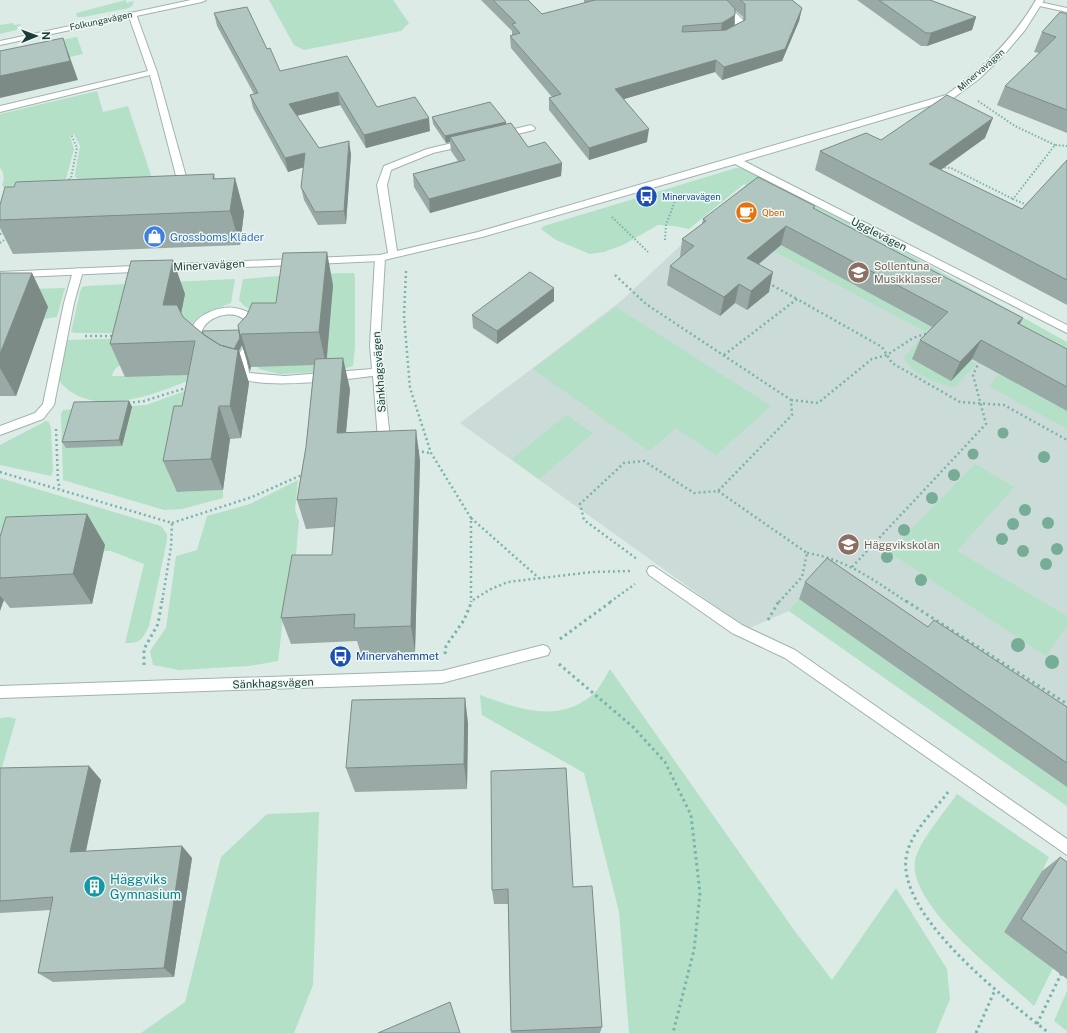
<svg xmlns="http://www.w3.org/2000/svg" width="1067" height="1033" font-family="'Public Sans',sans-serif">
	<rect width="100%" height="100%" fill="#ddebe7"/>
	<!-- built -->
	<path fill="#cbdbd7" d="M750 181 1067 351V806L789 611 747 629 460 423 621 301Z"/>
	<!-- green -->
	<path fill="#b3e0c7" d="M126 0V3L134 1 132 6 129 8 84 17H77L76 13Z
		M269 0H393L409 23 401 31 304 50 294 45Z
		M13 23 14 25 21 24 16 30 0 34V25Z
		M77 37 83 54 0 73V52Z
		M97 91 103 112 128 106 155 187 111 196 79 179 75 177V174L80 146 74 134 70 136 74 149 66 179 44 198 6 191 2 185C5 180 4 172 0 168V114Z
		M736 168 749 169 847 220 1067 342V374L744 184 689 229 674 226 658 225 623 245 604 252 590 254 556 240 541 229 544 226Z
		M782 245 933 328 926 332 774 251Z
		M350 273H354L355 276V347L353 366 337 371 280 374 259 369 252 358 285 300 254 311 244 306 239 300 243 279 304 274Z
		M235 279 231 303 201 315 191 324 126 333H76L71 332 80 292 82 287 86 286Z
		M65 288 57 317 44 319 48 307 0 290Z
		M616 307 771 406 716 455 676 428 649 451 533 369Z
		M922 337H934L976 364 955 387C940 386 908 372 904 357Z
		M134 338 127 363C119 366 114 367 112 376H167L210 372C168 388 96 425 59 381L67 340Z
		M999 374 1067 411V429L989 386Z
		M196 387 204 388 178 492 223 490V498L182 509 164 510 63 480 61 414 63 410 146 405Z
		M566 415 593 433 539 479 512 459Z
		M46 421 49 422 51 428 53 471 51 476 0 465V445Z
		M975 464 1014 487 957 551 1067 616V626L1046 656 889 552Z
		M0 478 161 526 167 534V540L149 626C142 639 141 644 125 643L144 564 111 551H103L105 545 27 548 0 585Z
		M298 480 295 510 299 521 295 565 286 595 278 661 249 666 179 670 153 665 150 651 166 628 176 556 197 550 207 516 250 504Z
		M799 599 1067 787V806L789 611Z
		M610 669 794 930 832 980 896 888 947 969 950 999 936 1033H629L619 912 584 773 482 715 480 695C517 708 556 724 591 696 599 690 605 677 610 669Z
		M9 717 16 719 0 774V718Z
		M957 794 1049 857 1042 871 1004 932 1053 968 1034 1006C1003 977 908 906 915 861 917 844 946 810 957 794Z
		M319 812 313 985 294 1033H141L185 1002 221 857 267 814Z
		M1067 991V1031L1054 1021Z"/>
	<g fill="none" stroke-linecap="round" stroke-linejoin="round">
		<defs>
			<path id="service" d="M1035 1 1067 8V12L1035 5Z
				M129 12 136 14 157 72 190 191 188 193 185 194 180 191 150 75 0 112V106L148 71 128 14Z
				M380 255 385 258 380 345 390 439 388 442H380L378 439 373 376C346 379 242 394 228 370L233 366 238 368 237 357C244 345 253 338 248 322 244 319 240 316 235 315 217 312 195 325 203 344L202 347 198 348C185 344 190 327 197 320 206 312 222 306 234 308 253 310 267 324 258 343 255 348 249 353 247 358 246 362 249 369 249 373L285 376 372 369 370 345 375 258Z
				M78 268 83 271 74 303 54 405 43 419 0 435V426L35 413 43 404 64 303 73 271Z
				M653 566 742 625 795 650 1067 839V855L785 658 732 633 649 575 647 571 649 567Z"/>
			<path id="minor" d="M191 0H206L202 2 0 45V41Z
				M715 0H723L743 20V29L735 36 728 34 735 28V21Z
				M1036 0H1044L1025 30 1003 56 979 79 952 99 744 161 1067 325V333L735 164 482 237 380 261 0 278V272L380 255 388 253 377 185 384 166 427 149 465 140 469 143 468 145 433 153 391 170 387 185 397 251 478 232 946 95C983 69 1013 39 1036 0Z
				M531 125 535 128 534 130 501 138 497 135 498 133Z
				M543 645 548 647 550 651 548 655 442 683 0 698V686L442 671Z"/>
		</defs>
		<!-- service casing -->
		<use href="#service" stroke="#a0b3af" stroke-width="2"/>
		<!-- minor casing -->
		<use href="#minor" stroke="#a0b3af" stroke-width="2"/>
		<!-- path-far2 -->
		<path stroke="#79b3ab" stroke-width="2" stroke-dasharray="1.5 2" stroke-linecap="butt" d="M978 101 1015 126 1055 145
			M941 167 951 168 1013 199
			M66 182 71 178 77 148 71 134
			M1027 205 1013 199 1055 145 1067 146
			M612 217 648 252
			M0 234 6 233
			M665 240 666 225 676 198
			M0 243 8 237"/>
		<!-- path-far1 -->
		<path stroke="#79b3ab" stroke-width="2.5" stroke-dasharray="2 3" stroke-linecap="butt" d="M406 271 404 316 410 388 431 453 471 518V602
			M615 275 646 304 791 400 792 415 718 491 694 493 644 461 624 463 580 504 584 520 637 559
			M768 283 797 299
			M85 336H114
			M724 355 797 299 882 347 892 363 960 402 1004 405 1067 440
			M791 400 818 403 872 359 887 355 913 338 928 333
			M128 403 144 401 189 387
			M56 429 58 481 60 489
			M417 451 431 453
			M0 472 172 523 171 547 162 602
			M718 491 807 553 802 577 779 602
			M471 518 540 579
			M172 523 252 497 304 474
			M807 553C846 559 875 581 907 602
			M852 567 986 424 973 375 979 362
			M473 600 491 589 508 582 592 572 632 571
			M610 602 635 584"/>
		<!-- path -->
		<path stroke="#79b3ab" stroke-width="3" stroke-dasharray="2.5 3.5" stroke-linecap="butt" d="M906 601 1067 704
			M768 620 779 601
			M560 639 612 601
			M445 654 446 646 464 620 472 601
			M559 664 633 727 665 762 691 815 700 893 694 950 673 1033
			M144 665V649L158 624 162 601
			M948 792C935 810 913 830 907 853 892 913 1007 1000 1049 1033
			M1037 1024 1061 974
			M976 1033 995 990"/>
		<!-- service -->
		<use href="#service" fill="#fff" fill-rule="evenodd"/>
		<!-- minor -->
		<use href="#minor" fill="#fff" fill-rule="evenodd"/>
	</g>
	<!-- trees -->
	<g fill="#77ac96">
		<circle cx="1003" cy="433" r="5.5"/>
		<circle cx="973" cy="454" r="5.5"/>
		<circle cx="1044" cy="457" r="6"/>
		<circle cx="954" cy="475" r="6"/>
		<circle cx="932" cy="498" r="6"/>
		<circle cx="1025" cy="510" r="6"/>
		<circle cx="1048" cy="523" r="6"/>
		<circle cx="1013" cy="524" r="6"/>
		<circle cx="904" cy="530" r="6"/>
		<circle cx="1002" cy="539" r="6"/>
		<circle cx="1057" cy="549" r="6"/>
		<circle cx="1023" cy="551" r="6"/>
		<circle cx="887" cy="557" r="6"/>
		<circle cx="1046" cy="564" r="6"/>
		<circle cx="921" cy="580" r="6"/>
		<circle cx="1018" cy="645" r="7"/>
		<circle cx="1052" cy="662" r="7"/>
	</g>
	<!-- wall -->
	<path fill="#99aaa6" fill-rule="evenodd" d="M481 0H528L542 14 585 3 584 2V0H792L802 8 799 21 782 61 722 80 715 72 624 99 647 142 589 160 549 110V98L552 97 511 48 510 36 512 35V31ZM735 10 743 17V21L734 25 735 15Z
		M857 0H930L976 17 972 30 927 46H921Z
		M214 13 267 49 280 71 377 107 430 131 366 148 340 105 297 116 319 148 351 154 346 224 318 225 304 200 301 187 304 167 288 172 253 108 250 95 254 94 217 26Z
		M1067 14V133L997 105 1005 86 1039 53 1034 52 1042 32Z
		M432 117 506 122V125L528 147 562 163 561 176 430 213 414 187 413 174 458 161 451 151 450 142 446 143 433 124Z
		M985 138 941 170 1022 209 1067 160V305L815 170 820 151 881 140Z
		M214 174 215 179 235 178 244 212 240 245 13 254 0 228V205Z
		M815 206 814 209 1023 318 1019 324 1067 349V411L972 359 951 381 912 359 920 340 932 327 781 245 759 264 769 292 747 310 735 303 720 316 667 285 670 266 680 258 682 239 702 224 703 219Z
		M0 273H32L48 307 16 396H0Z
		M333 285 327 358 350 389 346 433 420 460 415 652 361 654 357 641 291 644 281 618 332 555 334 527 306 529 297 500 306 447 314 365 251 367 250 371 242 345 239 351 249 383 241 438 230 439 223 490 177 492 163 461 182 406 188 375 125 377 110 344 185 294 181 313 183 317 202 333V331H239L276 303Z
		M554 288V301L497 344 473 328 472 315Z
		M129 401 132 407 122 446 66 448 62 442Z
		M87 514 105 545 92 604 10 608 0 595V537Z
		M805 582 928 627 1067 707V787L799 599Z
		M465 698 468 724 467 789 355 792 346 768Z
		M89 766 101 780 86 851 182 846 192 858 174 977 53 982 38 973 51 910 0 913V768Z
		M1060 857 1067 862V979L1004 932 1042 871Z
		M573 887 602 1027 600 1033H511L508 904H494L492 890Z"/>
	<!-- shaded-wall -->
	<path fill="#7d8b87" d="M802 8 799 21 782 61 722 80 724 67Z
		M735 15 734 27 720 36 722 23Z
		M976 17 972 30 927 46 931 33Z
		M63 38 78 80 0 98V76Z
		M716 60 715 72 614 102 615 89Z
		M338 92 340 105 291 117 289 104Z
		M429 118 430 131 366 148 364 135Z
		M993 118 985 138 922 183 929 164Z
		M506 122V129L450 137V142L446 143 445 136Z
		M649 129 647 142 589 160V148Z
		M349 141 351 154 346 224 344 211Z
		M305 153 308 166 288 172 285 158Z
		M562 163 561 176 430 213 429 199Z
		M235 178 244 212 240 245 230 211Z
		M786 226 781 245 743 277 747 258Z
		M327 252 333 285 326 365 319 332Z
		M173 260 185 294 176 338 163 305Z
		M773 272 769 292 747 310 751 291Z
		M32 273 48 307 16 396 0 368V354Z
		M739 284 735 303 720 316 724 297Z
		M554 288V301L497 344V331Z
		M1023 318 1013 337 1017 323Z
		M241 334 251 367 250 371 242 345 239 351 249 383 241 438 230 406 234 350Z
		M981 340 972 359 951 381 960 362Z
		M343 358 350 389 343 463 337 433Z
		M129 401 132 407 122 446 119 440Z
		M219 406 230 439 223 490 211 459Z
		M416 430 420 460 415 652 411 626Z
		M87 514 105 545 92 604 73 574Z
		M0 595 4 600 0 611Z
		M465 698 468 724 467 789 464 764Z
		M89 766 101 780 83 864 70 852Z
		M182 846 192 858 174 977 164 968Z"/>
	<!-- building -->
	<path fill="#b2c6c1" stroke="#7d8b87" d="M493 0H528L542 14 595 0H594H727L735 9V15L722 23 683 26 682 32 726 30 745 20V4L740 0H792L802 8 785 49 724 67 716 60 615 89 649 129 589 148 549 98 561 94 510 36 520 33 512 24 516 23Z
		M879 0H930L976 17 931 33H926Z
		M247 7 267 49 270 48 280 71 347 56 377 107 415 97 429 118 364 135 338 92 289 104 319 148 349 141 344 211 315 212 301 187 305 153 285 158 250 95 258 93 214 13Z
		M1060 12 1067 14V110L1005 86 1056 37 1042 32Z
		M63 38 70 61 0 76V51Z
		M947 95 993 118 929 164 1022 209 1067 160V280L820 151 866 133 881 140Z
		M490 102 506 122 445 136 432 117Z
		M511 123 528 147 545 142 562 163 429 199 413 174 465 160 450 137Z
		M214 174 213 179 235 178 230 211 0 220V205L5 187H14L16 182Z
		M758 177 815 206 813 208 1023 318 1017 323 1067 349V387L981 340 960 362 920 340 948 312 786 226 747 258 773 272 751 291 739 284 724 297 670 266 694 246 682 239 706 221 703 219Z
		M327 252 319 332 241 334 240 338 238 325 247 315 252 303H276L283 253Z
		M173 260 163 305H177L183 317 203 334 220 345 238 350 230 406H219L211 459 163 461 174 406H182L195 341 110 344 131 261Z
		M530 272 554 288 497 331 472 315Z
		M0 273H32L0 354Z
		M239 330 240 338 234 349 220 345 204 335 202 331Z
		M343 358 337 433 416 430 411 626 354 628 355 614 281 618 292 555H332L337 498 297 500 306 447 315 359Z
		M129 401 119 440 62 442 74 402Z
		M87 514 73 574 0 578V537L6 517Z
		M827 558 928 627 934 620 1067 707V763L805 582Z
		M465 698 464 764 346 768 352 700Z
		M89 766 70 852 182 846 164 968 38 973 53 897 0 901V768Z
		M566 768 573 887 592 886 602 1027 511 1031 508 889 492 890 491 771Z
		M1060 857 1067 862V953L1021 919Z
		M450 1002 460 1033H378Z"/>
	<!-- icons -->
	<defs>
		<symbol id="bus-disc" viewBox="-11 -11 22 22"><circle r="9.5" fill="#1a4fb4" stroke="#eef8f4"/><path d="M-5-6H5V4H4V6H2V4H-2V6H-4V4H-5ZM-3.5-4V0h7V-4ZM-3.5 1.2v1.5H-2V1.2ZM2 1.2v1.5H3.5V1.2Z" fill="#fff"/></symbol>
		<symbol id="cafe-disc" viewBox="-11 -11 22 22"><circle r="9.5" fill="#e8710a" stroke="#eef8f4"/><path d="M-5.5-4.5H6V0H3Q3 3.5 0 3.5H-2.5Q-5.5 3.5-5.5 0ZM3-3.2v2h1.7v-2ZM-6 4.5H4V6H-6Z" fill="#fff"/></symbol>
		<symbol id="shop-disc" viewBox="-11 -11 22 22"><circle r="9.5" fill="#3f7fe0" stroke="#eef8f4"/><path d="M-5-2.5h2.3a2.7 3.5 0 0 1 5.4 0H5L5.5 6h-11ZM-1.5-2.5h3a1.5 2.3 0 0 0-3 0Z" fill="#fff"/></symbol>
		<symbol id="school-disc" viewBox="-11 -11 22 22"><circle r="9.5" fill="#8d6e63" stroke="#eef8f4"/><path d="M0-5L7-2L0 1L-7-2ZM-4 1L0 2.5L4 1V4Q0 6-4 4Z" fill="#fff"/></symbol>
		<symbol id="building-disc" viewBox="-11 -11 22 22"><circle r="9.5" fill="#0f9aa8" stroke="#eef8f4"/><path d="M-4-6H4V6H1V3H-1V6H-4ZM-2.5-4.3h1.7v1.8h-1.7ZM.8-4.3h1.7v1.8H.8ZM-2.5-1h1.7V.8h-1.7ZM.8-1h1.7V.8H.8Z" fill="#fff"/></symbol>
	</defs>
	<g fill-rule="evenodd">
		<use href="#bus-disc" x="634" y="184" width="25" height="25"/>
		<use href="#cafe-disc" x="734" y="200" width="25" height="25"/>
		<use href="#shop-disc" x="142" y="224" width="25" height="25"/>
		<use href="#school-disc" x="846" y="260" width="25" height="25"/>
		<use href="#school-disc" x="836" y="532" width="25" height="25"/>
		<use href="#bus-disc" x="328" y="644" width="25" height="25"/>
		<use href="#building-disc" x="82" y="874" width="25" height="25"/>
	</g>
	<g text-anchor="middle" stroke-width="3" stroke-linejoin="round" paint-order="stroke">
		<!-- far-street labels -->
		<g font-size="9" fill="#1d3c39" stroke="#eef8f4">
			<text transform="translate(101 21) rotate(-12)" y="3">Folkungavägen</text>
			<text transform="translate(981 70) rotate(-41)" y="3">Minervavägen</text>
		</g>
		<!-- far-transit labels -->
		<g font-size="9" fill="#164399" stroke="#eef8f4" text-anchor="start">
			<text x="662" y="200">Minervavägen</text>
		</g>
		<!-- far-food labels -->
		<g font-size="9" fill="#c56008" stroke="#eef8f4" text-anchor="start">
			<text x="762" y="216">Qben</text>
		</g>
		<!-- street labels -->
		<g font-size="11" fill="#1d3c39" stroke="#eef8f4">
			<text transform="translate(879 234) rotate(27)" y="4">Ugglevägen</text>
			<text transform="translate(209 265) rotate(-3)" y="4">Minervavägen</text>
			<text transform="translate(379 372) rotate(-94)" y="4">Sänkhagsvägen</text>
			<text transform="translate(273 683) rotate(-2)" y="4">Sänkhagsvägen</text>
		</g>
		<!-- shop labels -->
		<g font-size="11" fill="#366cbe" stroke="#eef8f4" text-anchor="start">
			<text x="170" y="241">Grossboms Kläder</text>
		</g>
		<!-- education labels -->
		<g font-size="11" fill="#785e54" stroke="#eef8f4" text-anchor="start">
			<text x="874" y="270">Sollentuna<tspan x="874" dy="13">Musikklasser</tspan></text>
			<text x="864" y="549">Häggvikskolan</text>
		</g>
		<!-- transit labels -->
		<g font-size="11" fill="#164399" stroke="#eef8f4" text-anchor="start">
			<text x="356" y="660">Minervahemmet</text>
		</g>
		<!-- near-culture labels -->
		<g font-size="13" fill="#0d838f" stroke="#eef8f4" text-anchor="start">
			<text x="110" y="884">Häggviks<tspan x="110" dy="15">Gymnasium</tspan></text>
		</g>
	</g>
	<!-- north arrow -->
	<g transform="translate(36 36) rotate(89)" stroke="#eef8f4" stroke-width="3" paint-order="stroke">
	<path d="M0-3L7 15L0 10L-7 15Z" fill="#1d3c39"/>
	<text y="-6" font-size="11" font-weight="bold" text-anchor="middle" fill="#1d3c39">N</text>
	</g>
</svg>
